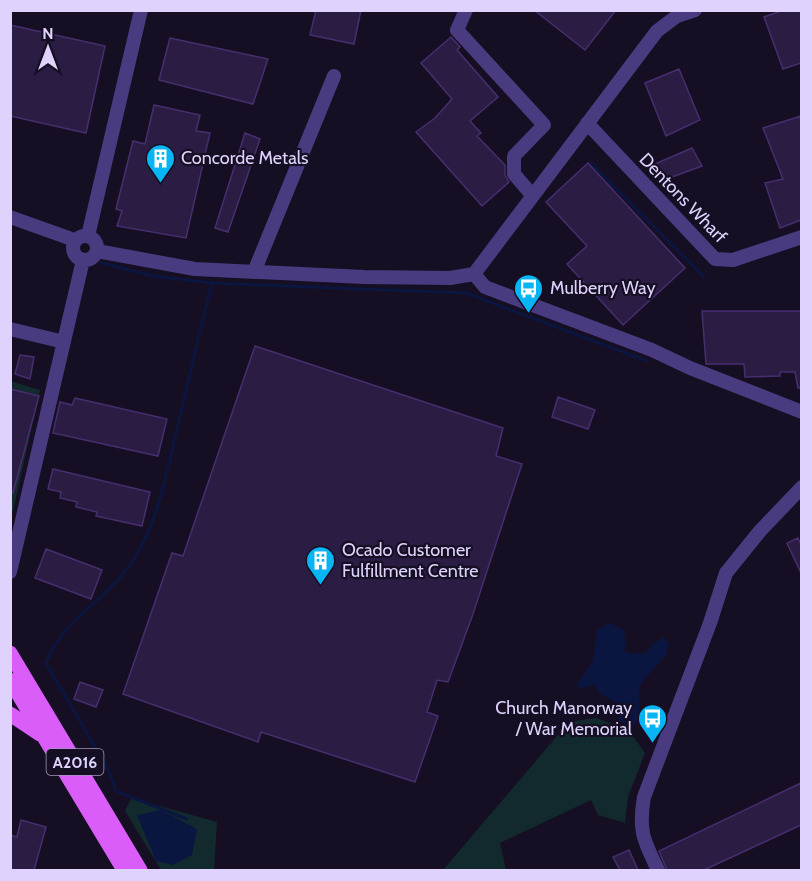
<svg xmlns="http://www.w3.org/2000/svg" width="812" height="881" font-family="Cabin,sans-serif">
	<rect width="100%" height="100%" fill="#160f23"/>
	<!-- green -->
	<path fill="#122a2d" d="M10 381 40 390 13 511H10Z
		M596 718 628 729 645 753 628 797 625 823 598 815 591 800 500 843 506 870H443L569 722Z
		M131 798 217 822 214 870H161L125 811Z"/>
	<!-- water -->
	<path fill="#0b1640" d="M610 623 624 630 626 644 625 652 644 654 653 644 664 637 669 643 666 655 642 682 639 691V720L634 725H626L619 720 618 704 599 693 594 685 579 689 577 684 593 661 597 630Z
		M161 810 197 829 192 855 173 865 156 861 137 815Z"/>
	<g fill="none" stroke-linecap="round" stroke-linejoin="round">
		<!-- stream -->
		<path stroke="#0b1640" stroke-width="3" d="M591 163 704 277
			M102 263 153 276 212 283 466 293 647 361
			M187 819 116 791 109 771 46 663C62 619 110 598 134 559 159 519 167 471 178 425 189 378 200 330 212 283"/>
	</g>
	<!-- building -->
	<path fill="#2b1c44" stroke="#462e6f" stroke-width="1.5" d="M316 10H361L354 44 310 35Z
		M534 10H616L585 50Z
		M784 10H801V63L783 69 764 17Z
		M10 25 105 46 86 133 10 116Z
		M451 37 460 47 457 50 498 97 470 121 481 133 477 136 505 165V175L509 182 482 206 416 132 435 118 452 99 421 63Z
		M170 38 268 59 253 104 159 80Z
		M679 69 700 120 666 136 645 83Z
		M154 105 200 115 196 131 210 133 186 238 117 226 122 211 116 209 133 141 145 144Z
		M801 116V220L780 228 765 183 783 179 763 128Z
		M245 133 260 139 228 232 215 228Z
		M692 148 702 166 661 181 655 164Z
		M588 163 685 268 623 325 567 264 587 246 546 202Z
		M702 311H801V388H798L795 372H780V376L745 377 744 364H706Z
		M255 346 503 428 496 456 522 464 473 614 448 682 437 680 427 712 438 716 415 782 261 732 258 742 123 694 172 553 183 556Z
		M20 355 34 357 30 379 15 374Z
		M10 389 39 396 13 493H10Z
		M558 397 595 410 588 429 552 417Z
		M75 398 167 419 158 456 53 433 60 402 72 405Z
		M53 469 150 492 142 526 96 516 97 512 76 507 77 502 60 498 61 492 48 489Z
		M798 538 801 545V573L787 543Z
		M46 549 102 570 91 599 35 578Z
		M80 682 103 690 96 707 74 699Z
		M801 783V825L704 870H667L659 851Z
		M21 820 46 827 34 870H10V835L17 837Z
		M629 850 638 870H620L613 857Z"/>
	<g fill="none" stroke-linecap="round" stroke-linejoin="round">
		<!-- minor -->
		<path stroke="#4a3b81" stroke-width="14" d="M466 10 457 30 544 125 514 156V174L532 195
			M587 123 715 259 733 260 802 237
			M10 217 69 238 74 242
			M73 248a12 12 0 1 1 24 0a12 12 0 1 1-24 0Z
			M88 236 141 10
			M97 251 195 269 364 277 450 278 474 274 657 31 677 16 695 10
			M254 272 334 76
			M474 274 485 287 652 350 690 368 802 412
			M10 329 64 342
			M10 572 83 260
			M658 870C644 841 638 831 644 797L710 623 726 573 760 531 802 487"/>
		<!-- major -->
		<path stroke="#da5dfa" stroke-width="15" d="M10 653 140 870
			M10 680 124 870
			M10 714 40 734"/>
	</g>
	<!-- icons -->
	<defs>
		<symbol id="building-pin" viewBox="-11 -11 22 30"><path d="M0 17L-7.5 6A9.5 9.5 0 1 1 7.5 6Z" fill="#07b5f5" stroke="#160f23"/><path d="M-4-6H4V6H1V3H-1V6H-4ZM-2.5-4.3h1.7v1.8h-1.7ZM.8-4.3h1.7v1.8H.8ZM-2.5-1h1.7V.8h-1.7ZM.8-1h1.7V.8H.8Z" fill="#fff"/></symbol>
		<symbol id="bus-pin" viewBox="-11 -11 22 30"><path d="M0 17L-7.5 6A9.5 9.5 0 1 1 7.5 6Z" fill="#07b5f5" stroke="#160f23"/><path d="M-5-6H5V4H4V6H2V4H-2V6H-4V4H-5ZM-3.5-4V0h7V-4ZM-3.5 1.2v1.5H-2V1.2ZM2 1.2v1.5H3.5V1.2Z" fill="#fff"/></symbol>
	</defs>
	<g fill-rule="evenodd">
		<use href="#building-pin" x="144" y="142" width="33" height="45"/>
		<use href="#bus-pin" x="512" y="272" width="33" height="45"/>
		<use href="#building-pin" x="304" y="544" width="33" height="45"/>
		<use href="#bus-pin" x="636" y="702" width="33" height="45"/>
	</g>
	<g text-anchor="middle" stroke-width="4.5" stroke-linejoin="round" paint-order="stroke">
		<!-- shield labels -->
		<rect fill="#160f23" stroke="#a398bc" stroke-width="1.5" x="46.5" y="749" width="57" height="26" rx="4.5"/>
		<g font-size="16" font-weight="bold" fill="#dfd3fe">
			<text x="75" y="768">A2016</text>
		</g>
		<!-- poi labels -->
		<g font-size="18" fill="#dfd3fe" stroke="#160f23" text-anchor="start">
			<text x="181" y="164">Concorde Metals</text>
			<text x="550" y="294">Mulberry Way</text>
			<text x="342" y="556">Ocado Customer<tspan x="342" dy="21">Fulfillment Centre</tspan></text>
			<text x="632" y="714" text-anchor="end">Church Manorway<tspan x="632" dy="21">/ War Memorial</tspan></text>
		</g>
		<!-- street labels -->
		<g font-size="18" fill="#dfd3fe" stroke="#160f23">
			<text transform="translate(683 198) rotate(46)" y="6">Dentons Wharf</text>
		</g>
	</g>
	<!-- border -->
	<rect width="812" height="881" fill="none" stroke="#dfd3fe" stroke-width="24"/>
	<!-- north arrow -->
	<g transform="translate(48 48)" stroke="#160f23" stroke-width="4.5" paint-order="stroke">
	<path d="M0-4.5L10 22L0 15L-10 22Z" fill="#dfd3fe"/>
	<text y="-9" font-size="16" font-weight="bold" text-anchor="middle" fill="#dfd3fe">N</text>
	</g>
</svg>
